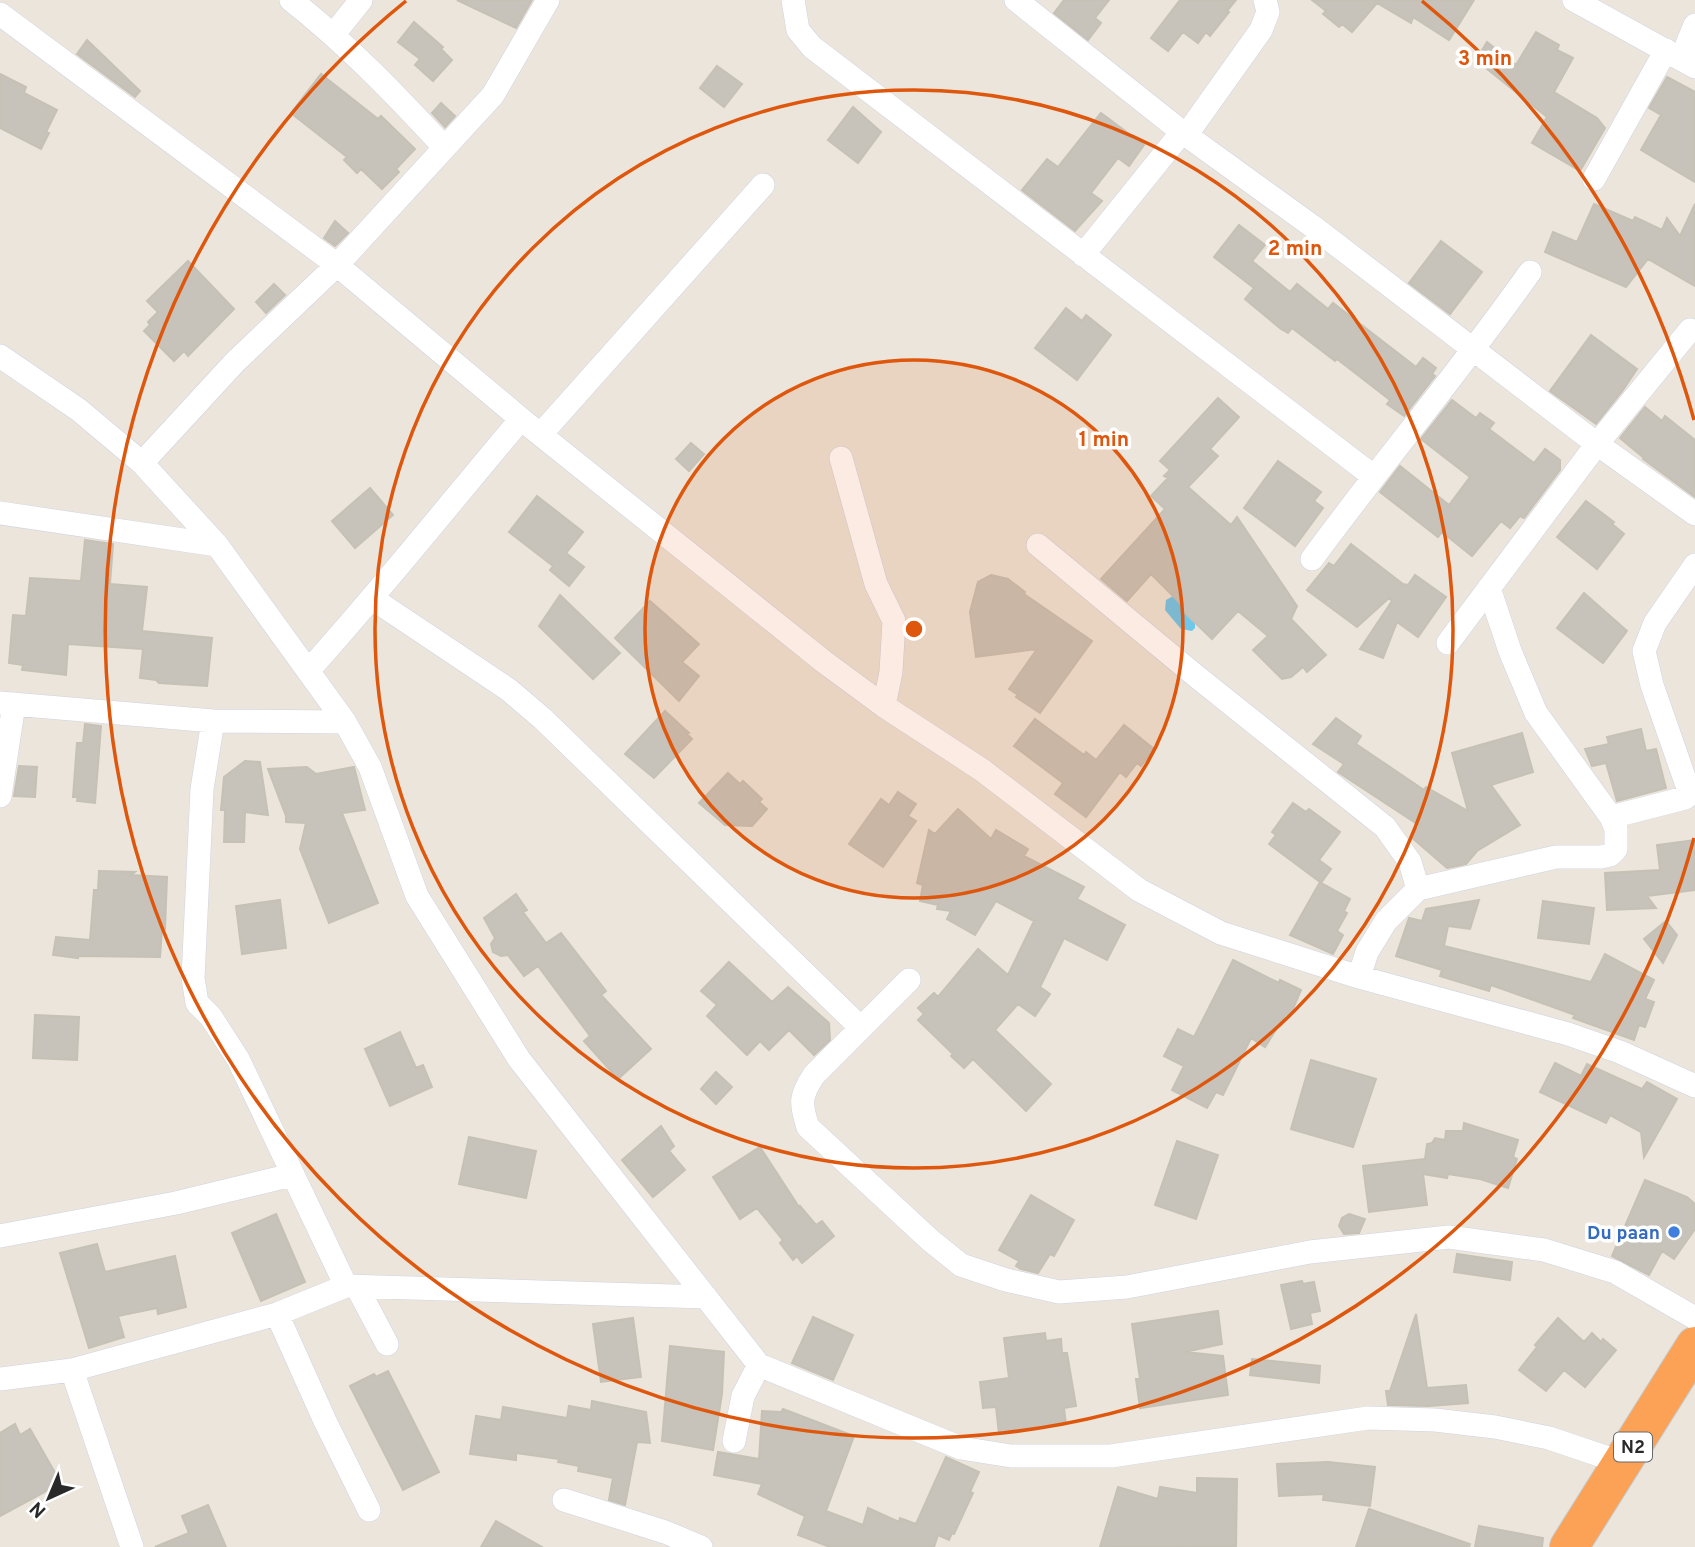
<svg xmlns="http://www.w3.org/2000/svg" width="1695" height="1547" font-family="Overpass,sans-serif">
	<rect width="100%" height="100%" fill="#ebe5db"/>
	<!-- water -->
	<path fill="#6fc7ec" d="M1175 595 1195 620V628L1192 631 1181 629 1165 610 1166 600Z"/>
	<!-- building -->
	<path fill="#c7c3ba" stroke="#c6c1b5" stroke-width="2" d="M457 0H532L516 28Z
		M1064 0H1109L1095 18 1101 23 1088 40 1054 13Z
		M1180 0H1236L1227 11 1229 12 1210 36 1206 32 1198 43 1183 32 1168 51 1151 38Z
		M1312 0H1474L1449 40 1413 17 1411 23 1377 3 1352 32 1342 24 1339 27 1323 14 1326 11Z
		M414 22 443 47 441 49 452 60 433 81 415 65 420 59 398 42Z
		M1536 32 1559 45 1557 50 1573 58 1554 92 1597 118 1605 128 1580 171 1532 143 1547 117 1476 60 1487 42 1516 65Z
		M87 40 140 91 135 97 77 54Z
		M717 66 742 84 724 107 700 88Z
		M0 74 26 87 24 93 57 110 46 132 49 133 41 149 0 128Z
		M321 74 378 119 381 116 415 149 396 169 399 172 382 189 361 169 357 173 344 160 347 157 291 113Z
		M1667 77 1695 92V182L1641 150 1661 115 1649 108Z
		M441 103 455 116 445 127 432 113Z
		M853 107 881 132 858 163 828 140Z
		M1101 113 1144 145 1129 166 1118 158 1091 193 1102 201 1075 231 1022 190 1047 159 1058 167Z
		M1594 204 1633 221 1635 217 1662 230 1667 218 1680 236 1695 204V286L1648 259 1626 287 1545 252 1553 232 1577 242Z
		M335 221 348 233 335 246 324 238Z
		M1239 225 1265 245 1252 261 1290 292 1297 284 1328 309 1333 303 1416 367 1423 358 1436 368 1432 374 1435 376 1404 416 1387 404 1390 400 1337 359 1335 361 1292 328 1288 333 1281 329 1245 299 1254 288 1214 257Z
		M1441 241 1482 272 1450 314 1409 283Z
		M188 261 234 309 188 356 184 351 174 361 144 331 150 325 148 322 158 312 147 301Z
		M274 284 285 295 266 313 256 302Z
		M1066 308 1082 321 1086 315 1111 335 1077 380 1035 348Z
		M1591 335 1637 369 1623 390 1596 424 1550 391Z
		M1218 398 1239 417 1210 449 1218 456 1188 487 1231 525 1237 517 1297 606 1291 619 1326 655 1307 672 1303 667 1291 677 1282 679 1253 650 1268 636 1238 611 1212 639 1182 610 1184 607 1151 574 1127 601 1101 579 1165 509 1151 496 1168 478 1164 476 1170 470 1160 461Z
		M1452 400 1476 418 1480 413 1494 423 1489 429 1534 463 1545 449 1560 460V470L1524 518 1520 516 1510 528 1501 521 1472 556 1442 532 1438 537 1380 492 1400 466 1449 505 1470 477 1421 439Z
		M1645 407 1662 421 1665 416 1695 440V497L1643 459 1644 458 1620 438Z
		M691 443 704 454 689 471 676 459Z
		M1278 461 1321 492 1314 501 1323 508 1295 546 1244 508Z
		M370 488 393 515 355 548 332 521Z
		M537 496 583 532 566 553 584 567 569 586 550 570 553 566 509 532Z
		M1586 501 1614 522 1612 524 1624 534 1597 569 1557 537Z
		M85 540 113 544 110 584 147 587 142 631 212 638 207 686 159 683 156 680 140 678 143 649 68 644 66 675 22 670 23 665 9 663 13 615 26 616 30 578 81 581Z
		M1351 544 1403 584 1408 585 1415 575 1446 597 1418 637 1397 622 1383 658 1360 649 1392 601 1389 598 1357 627 1307 590 1329 563 1334 566Z
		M991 575 1008 579 1025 592 1024 594 1092 641 1040 713 1016 697 1018 695 1009 689 1037 649 976 657 970 612 978 582Z
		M1584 593 1627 631 1603 663 1557 628Z
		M560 595 620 653 593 679 539 626Z
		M650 601 699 644 682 662 699 676 679 701 615 638Z
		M665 711 689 733 687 734 692 739 654 778 625 754Z
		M1336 718 1361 736 1356 744 1424 790 1426 787 1468 811 1452 753 1522 733 1533 772 1491 785 1520 825 1477 851 1466 864 1447 868 1411 837 1420 826 1338 772 1344 764 1313 744Z
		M1035 719 1084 755 1086 752 1096 760 1124 725 1154 749 1141 766 1137 763 1126 777 1120 772 1086 817 1055 794 1063 783 1014 746Z
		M85 724 101 726 95 803 77 801 78 797H73L77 743H83Z
		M1641 729 1646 751 1656 749 1666 788 1617 801 1606 763 1592 766 1585 749 1609 744 1607 737Z
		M245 761 260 762 268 815 245 812 244 842H224L225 810H221L224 777Z
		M19 766 37 767 35 797 14 796Z
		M307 767 316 774 354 767 365 810 342 813 378 903 329 923 300 849 306 823 286 822V816L268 769Z
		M728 773 740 784 743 781 762 799 759 802 767 809 752 826 725 825 699 803Z
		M898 792 916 804 908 816 916 821 883 867 849 844 881 799 889 805Z
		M1293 803 1306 812 1309 809 1340 832 1319 860 1331 869 1321 883 1350 899 1344 911 1347 913 1337 931 1343 935 1333 954 1290 935 1320 882 1269 844 1276 835 1272 832Z
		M958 809 991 839 996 830 1028 849 1024 856 1084 887 1077 899 1125 925 1107 960 1064 938 1040 987 1050 994 1035 1016 1018 1004 995 1030 1051 1084 1026 1111 973 1059 964 1068 951 1056 953 1054 918 1020 924 1014 918 1008 934 993 938 997 978 949 1008 975 1034 921 996 901 975 935 947 919 951 911 937 909 938 905 920 901 923 885 917 883 929 830 935 834Z
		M1695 840V890L1647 896 1656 908 1607 910 1605 873 1660 870 1657 845Z
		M99 871 135 872 131 875 167 877 165 929H162L160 957 78 956V958L53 955 56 937 90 940 94 890H98Z
		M516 894 527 910 523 912 546 943 561 933 606 991 601 995 651 1049 618 1079 584 1041 590 1036 538 966 524 976 508 955 501 956 493 952 491 944 495 938 484 918Z
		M280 900 286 948 242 954 236 906Z
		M1479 900 1470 929 1448 926 1444 946 1591 982 1605 954 1654 980 1645 999 1654 1002 1645 1027 1639 1025 1634 1040 1573 1018 1575 1015 1491 985 1489 991 1440 976 1442 970 1396 956 1409 918 1422 921 1426 909Z
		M1543 901 1594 908 1589 944 1538 938Z
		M1666 921 1677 935 1663 963 1644 939Z
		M1233 960 1279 983 1280 980 1301 990 1290 1016 1286 1014 1265 1047 1251 1038 1223 1095 1216 1092 1207 1108 1172 1090 1184 1066 1164 1056 1178 1029 1194 1037Z
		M729 962 772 1002 788 987 829 1023 830 1040 814 1055 789 1030 769 1050 760 1041 747 1055 707 1016 717 1005 701 991Z
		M35 1015 79 1017 77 1060 33 1058Z
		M400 1032 416 1068 423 1065 432 1087 390 1106 365 1049Z
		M1311 1060 1376 1079 1353 1147 1291 1129Z
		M1555 1063 1581 1076 1587 1064 1642 1089 1647 1082 1677 1099 1644 1157 1641 1132 1610 1115 1606 1123 1540 1092Z
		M716 1072 732 1087 716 1104 701 1089Z
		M1464 1123 1518 1140 1513 1157 1517 1159 1508 1188 1480 1179 1448 1174 1447 1178 1423 1174 1427 1205 1369 1212 1363 1166 1425 1159 1427 1144 1432 1143 1435 1138 1445 1140 1446 1131H1463Z
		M661 1126 674 1146 669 1151 685 1170 653 1197 622 1160Z
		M469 1137 536 1151 526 1198 459 1184Z
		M1177 1141 1218 1155 1196 1219 1155 1205Z
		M760 1147 799 1207 800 1206 816 1225 822 1221 834 1236 802 1263 797 1256 793 1260 780 1243 783 1240 757 1208 740 1219 713 1177Z
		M1645 1180 1687 1197 1695 1204V1229L1674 1259 1662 1251 1649 1275 1612 1256Z
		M1031 1195 1074 1220 1054 1256 1050 1254 1038 1273 1021 1269 1016 1266 1019 1261 999 1250Z
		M276 1214 305 1282 261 1301 232 1233Z
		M1349 1214 1365 1219 1359 1233 1344 1234 1339 1226 1342 1218Z
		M97 1244 105 1272 175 1256 186 1307 158 1314 157 1308 118 1316 124 1337 89 1348 60 1253Z
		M1457 1254 1512 1262 1510 1280 1454 1272Z
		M1302 1281 1303 1284 1314 1282 1320 1311 1310 1313 1312 1324 1291 1329 1281 1285Z
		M1218 1311 1222 1344 1185 1352 1223 1356 1228 1395 1140 1408 1136 1379H1140L1132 1324Z
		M1416 1314 1427 1388 1466 1385 1468 1403 1429 1406 1388 1405 1386 1391H1390Z
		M813 1317 853 1335 833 1380 792 1363Z
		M633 1318 641 1377 601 1382 593 1324Z
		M1558 1318 1584 1342 1592 1333 1601 1342 1603 1339 1616 1350 1585 1387 1564 1370 1546 1391 1519 1370 1537 1347 1535 1345Z
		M1045 1333 1046 1341 1061 1339 1062 1353H1067L1076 1406 1064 1408 1066 1424 999 1434 996 1407 983 1408 980 1382 1009 1378 1004 1338Z
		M670 1346 724 1352 722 1394 713 1450 662 1441Z
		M1252 1359 1320 1366 1319 1383 1250 1375Z
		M388 1371 439 1472 403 1490 350 1386 374 1374 376 1377Z
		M592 1401 646 1412 650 1443 637 1442 625 1505 609 1500 613 1478 578 1471 579 1466 558 1462 559 1459 516 1453V1460L470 1454 476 1416 501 1420 503 1407 567 1418 569 1406 591 1410Z
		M783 1409 854 1436 826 1511 863 1525 868 1508 899 1522 900 1518 916 1524 946 1457 979 1472 970 1492 973 1493 954 1534 952 1533 949 1540 938 1535 934 1547H830L798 1535 805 1516 758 1494 762 1484 714 1475 718 1452 759 1459 762 1411 781 1412Z
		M15 1424 20 1435 30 1429 61 1483 0 1516V1433Z
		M1328 1462 1375 1467 1370 1506 1323 1500 1324 1494 1279 1496 1277 1464Z
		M1197 1478 1237 1479 1236 1546 1100 1547 1118 1487 1158 1499 1160 1487 1197 1493Z
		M208 1505 226 1547H155L189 1533 182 1516Z
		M1369 1509 1470 1544 1469 1547H1356Z
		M496 1521 542 1547H481Z
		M1479 1526 1543 1538 1542 1547H1475Z"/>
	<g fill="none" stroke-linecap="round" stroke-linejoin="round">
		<defs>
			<path id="street" d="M291 0C348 45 395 94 444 147
				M793 0 798 30 812 47 1373 476
				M1016 0 1182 132 1312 226 1597 444 1695 514
				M1574 0 1695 67
				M0 14 337 265 521 419 823 661 884 706 982 770 1139 890 1221 933 1359 977 1568 1034 1620 1052 1695 1086
				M334 34 361 0
				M1681 59 1695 25
				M1187 134 1261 30 1268 12 1265 0
				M1594 179 1666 50
				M1083 255 1182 132
				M0 356 79 410 142 463 217 545 345 722 370 767 417 896 519 1059 759 1365 961 1448 1011 1456H1111L1368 1418 1435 1420 1495 1427 1549 1438 1623 1463
				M541 434 763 185
				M841 458 876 584 894 621 891 672 884 706
				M142 463 235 362 337 265 493 95 548 0
				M0 513 217 545
				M1038 545 1196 676 1385 827 1410 862 1418 889
				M1312 559C1383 462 1461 370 1530 272
				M373 599 509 690 543 719 861 1028
				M1448 643 1597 444 1690 330
				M308 671C382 589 450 503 521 419
				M0 703 213 721 345 722
				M213 721 202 789 193 978 197 1003 211 1017 238 1059 346 1286
				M0 796 14 704
				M1611 817 1685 798 1690 794 1652 685 1644 651 1655 623 1695 565
				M1359 977 1367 952 1386 921 1418 889 1556 857H1601L1610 855 1616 849V829L1611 817 1536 713 1510 651 1489 588
				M909 980 814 1075C800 1096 800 1103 808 1127L930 1240 961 1265 1006 1280 1059 1292 1127 1287 1310 1252 1449 1237 1544 1250 1615 1272 1695 1318
				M0 1236 176 1203 292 1175
				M357 1287 387 1344
				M277 1314 325 1421 369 1510
				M72 1370 132 1547
				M0 1379 72 1370 277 1314 346 1286 706 1297
				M734 1441 743 1396 759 1365
				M564 1500 665 1532 701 1547"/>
			<path id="highway" d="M1569 1547 1695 1346"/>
		</defs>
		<!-- street casing -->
		<use href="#street" stroke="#d0d3e2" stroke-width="24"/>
		<!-- highway casing -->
		<use href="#highway" stroke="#c7c7c7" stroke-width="40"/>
		<!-- street -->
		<use href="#street" stroke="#fff" stroke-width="23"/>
		<!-- highway -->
		<use href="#highway" stroke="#fba256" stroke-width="38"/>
	</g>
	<!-- distance rings -->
	<circle cx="914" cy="629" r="269" fill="#de570d" fill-opacity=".12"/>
	<g fill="none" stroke="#de570d" stroke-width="3.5">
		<circle cx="914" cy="629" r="269"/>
		<circle cx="914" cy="629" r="539"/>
		<path d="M1694 838A808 808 0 1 1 406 1M1422 1A808 808 0 0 1 1694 420"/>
	</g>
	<!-- markers -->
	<circle fill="#3f7fe0" stroke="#fff" stroke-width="2.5" cx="1674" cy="1232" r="7"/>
	<g text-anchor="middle" stroke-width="7" stroke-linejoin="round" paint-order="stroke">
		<!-- shield labels -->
		<rect fill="#fff" stroke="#696969" stroke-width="2" x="1614" y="1432.5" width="38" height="29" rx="5"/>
		<g font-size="18" font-weight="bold" fill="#292929">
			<text x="1633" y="1453">N2</text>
		</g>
		<!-- shop labels -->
		<g font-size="19" font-weight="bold" fill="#366cbe" stroke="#fff" text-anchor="end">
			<text x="1660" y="1239">Du paan</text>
		</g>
	</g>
	<circle cx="914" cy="629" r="10" fill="#de570d" stroke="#fff" stroke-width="3.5"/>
	<g font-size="21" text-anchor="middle" font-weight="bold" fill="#de570d" stroke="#fff" stroke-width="7" stroke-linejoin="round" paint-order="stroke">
		<text x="1485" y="65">3 min</text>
		<text x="1295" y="255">2 min</text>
		<text x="1104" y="446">1 min</text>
	</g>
	<!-- north arrow -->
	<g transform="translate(49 1498) rotate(224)" stroke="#ffffff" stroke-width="5" paint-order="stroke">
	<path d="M0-5L12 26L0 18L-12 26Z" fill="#292929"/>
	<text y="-10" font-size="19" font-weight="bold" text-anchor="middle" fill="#292929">N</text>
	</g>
</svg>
